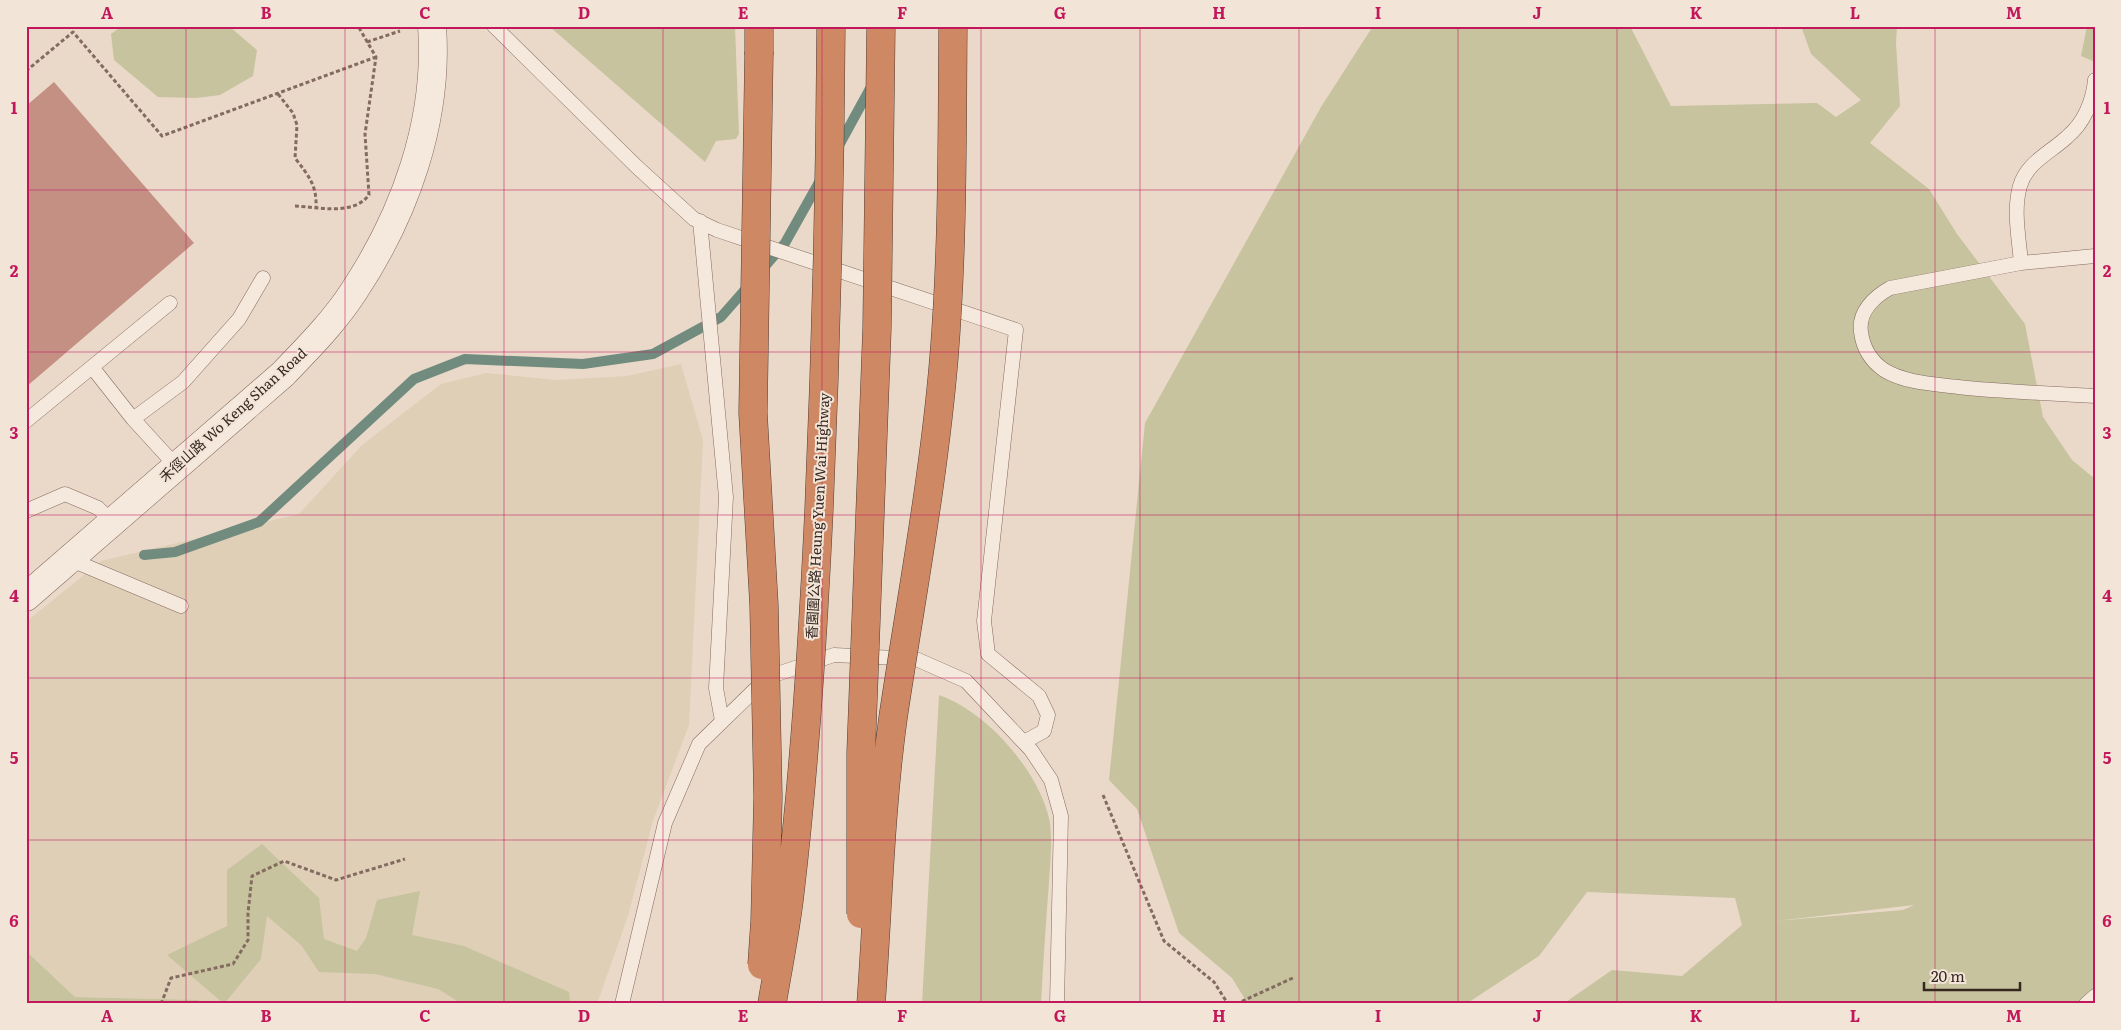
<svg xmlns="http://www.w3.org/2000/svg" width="2121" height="1030" font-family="Literata,'Noto Sans SC',serif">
	<rect width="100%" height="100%" fill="#ead9c9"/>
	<!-- farmland -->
	<path fill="#dfcfb7" d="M681 364 703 440 689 725 653 821 628 916 597 1004H201L199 1000 75 997 26 951V622L101 561 299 514 362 445 441 384 486 373 557 380 627 376Z"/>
	<!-- green -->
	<path fill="#c7c39e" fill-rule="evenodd" d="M122 26H229L257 50 253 76 220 95 196 98 158 97 114 60 111 34Z
		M549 26H735L739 134 736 139 716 141 705 162Z
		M1373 26H1630L1671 106 1817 103 1836 117 1861 100 1811 54 1801 26H1897L1896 43 1900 106 1870 143 1929 189 1957 234 2025 324 2043 417 2072 460 2095 479V1004H1563L1612 970 1682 976 1742 925 1735 898 1587 892 1539 956 1466 1004H1248L1232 978 1179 933 1137 809 1109 780 1145 423 1321 107ZM1914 905 1903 910 1776 921Z
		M2087 26H2095V62L2081 56Z
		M939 695C987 712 1037 769 1049 818 1053 834 1050 866 1049 882 1046 923 1043 963 1041 1004H922Z
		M262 844 319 898 324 939 357 951 366 938 377 900 420 891 412 935 464 946 569 992 570 1004H462L438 989 375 974 319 972 301 945 267 916 261 959 224 1004 167 955 227 926V870Z
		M26 951 75 997 199 1000 201 1004H26Z"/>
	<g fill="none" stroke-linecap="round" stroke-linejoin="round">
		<!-- stream -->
		<path stroke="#718c7f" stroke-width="10" d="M837 149 872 85
			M761 271 785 243 822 177
			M144 555 175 552 259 522 414 379 465 359 583 364 653 354 721 317 750 284"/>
	</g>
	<!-- building -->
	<path fill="#c49083" d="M54 82 194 243 26 387V106Z"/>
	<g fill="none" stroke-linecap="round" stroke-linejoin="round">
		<defs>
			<path id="lane" d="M494 26 637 167 694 219 717 230 1016 330 984 621 988 654 1039 696 1048 715 1044 731 1024 742
				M2095 80C2093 101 2084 123 2067 137 2050 153 2027 162 2020 186 2013 210 2019 238 2021 263L1890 288C1874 297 1858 312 1861 332 1863 348 1871 361 1884 370 1905 383 1934 384 1958 387 2003 392 2049 393 2095 396
				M700 221 726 497 716 688 722 721
				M2021 263 2095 256
				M92 367 133 419 176 466
				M133 419 183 382 239 319 263 278
				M26 421 170 303
				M26 511 65 494 98 508 112 522
				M69 559 181 606
				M622 1004 665 823 699 744 768 677 834 655 916 659 966 681 1031 750 1051 780 1061 816 1057 1004
				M2086 1004 2095 996"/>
			<path id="street" d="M26 597 283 374C308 348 334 322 354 291 405 214 439 120 432 26"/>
			<path id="highway" d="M759 26V52"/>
		</defs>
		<!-- lane casing -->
		<use href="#lane" stroke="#846b60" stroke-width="15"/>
		<!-- street casing -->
		<use href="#street" stroke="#846b60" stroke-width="29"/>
		<!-- highway casing -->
		<use href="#highway" stroke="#533b33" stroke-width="29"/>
		<!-- path -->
		<path stroke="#846b60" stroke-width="3" stroke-dasharray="4 2.5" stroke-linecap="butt" d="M367 42 400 31
			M26 71 73 32 162 136 376 57
			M278 94 293 113 297 125 295 158C308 175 317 185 316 207
			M295 206C318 207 353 216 369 195L365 134 376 57 358 26
			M1103 795 1164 941 1214 982 1228 1004
			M161 1004 171 978 233 964 248 940V913L252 876 284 861 336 880 405 859
			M1236 1004 1295 977"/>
		<!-- lane -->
		<use href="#lane" stroke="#f5e8dc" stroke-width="14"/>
		<!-- street -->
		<use href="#street" stroke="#f5e8dc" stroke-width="28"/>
		<!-- highway -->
		<use href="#highway" stroke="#cf8864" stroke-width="28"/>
		<defs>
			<path id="highway-bridge" d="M759 52 753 413 764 605 768 797 765 921 762 965
				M861 914V753L877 328 881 26
				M772 1004C778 967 786 929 790 892 805 765 813 637 819 509 826 348 830 187 831 26
				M871 1004C878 909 880 813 893 718 911 598 934 478 944 357 953 247 952 136 953 26"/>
		</defs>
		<!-- highway-bridge casing -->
		<use href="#highway-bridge" stroke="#533b33" stroke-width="29" stroke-linecap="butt"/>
		<!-- highway-bridge -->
		<use href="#highway-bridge" stroke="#cf8864" stroke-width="28"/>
	</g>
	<!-- grid -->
	<path fill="none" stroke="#c2185b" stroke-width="1" stroke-opacity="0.55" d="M186 26V1004M345 26V1004M504 26V1004M663 26V1004M822 26V1004M981 26V1004M1140 26V1004M1299 26V1004M1458 26V1004M1617 26V1004M1776 26V1004M1935 26V1004M26 190H2095M26 352H2095M26 515H2095M26 678H2095M26 840H2095"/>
	<g text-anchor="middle" stroke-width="4" stroke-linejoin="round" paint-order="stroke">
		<!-- street labels -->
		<g font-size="14" fill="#362721" stroke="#f2e5d8">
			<text transform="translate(233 415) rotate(-42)" y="5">禾徑山路 Wo Keng Shan Road</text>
			<text transform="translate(818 516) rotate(-87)" y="5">香園圍公路 Heung Yuen Wai Highway</text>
		</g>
	</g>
	<!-- border -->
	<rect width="2121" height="1030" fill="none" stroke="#f2e5d8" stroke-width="55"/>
	<!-- scale -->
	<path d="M1924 982v8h96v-8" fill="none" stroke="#362721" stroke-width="2.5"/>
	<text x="1931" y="982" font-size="15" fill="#362721" stroke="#f2e5d8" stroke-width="4" paint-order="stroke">20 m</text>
	<rect x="28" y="28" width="2066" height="974" fill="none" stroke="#c2185b" stroke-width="2"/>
	<g font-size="16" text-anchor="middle" font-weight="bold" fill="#c2185b">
		<text x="107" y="19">A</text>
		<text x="266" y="19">B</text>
		<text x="425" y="19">C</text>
		<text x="584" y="19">D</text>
		<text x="743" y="19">E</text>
		<text x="902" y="19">F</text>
		<text x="1060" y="19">G</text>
		<text x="1219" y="19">H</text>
		<text x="1378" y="19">I</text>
		<text x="1537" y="19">J</text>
		<text x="1696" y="19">K</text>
		<text x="1855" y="19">L</text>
		<text x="2014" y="19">M</text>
		<text x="14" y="114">1</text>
		<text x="2107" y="114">1</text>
		<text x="14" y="277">2</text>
		<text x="2107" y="277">2</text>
		<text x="14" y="439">3</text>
		<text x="2107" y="439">3</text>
		<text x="14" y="602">4</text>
		<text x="2107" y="602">4</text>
		<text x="14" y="764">5</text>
		<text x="2107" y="764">5</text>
		<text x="14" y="927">6</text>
		<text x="2107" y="927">6</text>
		<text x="107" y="1022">A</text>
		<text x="266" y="1022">B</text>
		<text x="425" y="1022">C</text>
		<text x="584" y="1022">D</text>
		<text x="743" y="1022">E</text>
		<text x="902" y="1022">F</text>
		<text x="1060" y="1022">G</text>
		<text x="1219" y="1022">H</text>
		<text x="1378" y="1022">I</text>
		<text x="1537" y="1022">J</text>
		<text x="1696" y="1022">K</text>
		<text x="1855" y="1022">L</text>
		<text x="2014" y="1022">M</text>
	</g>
</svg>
